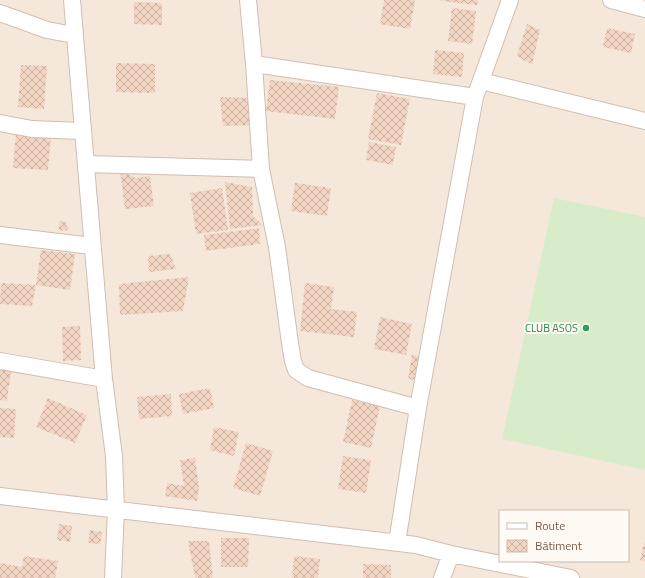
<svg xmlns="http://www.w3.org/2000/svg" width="645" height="578" font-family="'Titillium Web',sans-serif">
	<defs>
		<pattern id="building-cross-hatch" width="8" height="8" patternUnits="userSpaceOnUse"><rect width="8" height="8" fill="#f3d5c3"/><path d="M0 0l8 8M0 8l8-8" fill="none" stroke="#cab0a1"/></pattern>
	</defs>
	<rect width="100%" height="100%" fill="#fdf6ec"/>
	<!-- residential -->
	<path fill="#f5e8da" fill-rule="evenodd" d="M0 0H645V578H0ZM500 511H628V561H500Z"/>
	<!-- pitch -->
	<path fill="#d8ecc9" d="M554 198 645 217V470L502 439Z"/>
	<!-- building -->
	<path fill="url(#building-cross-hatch)" d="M384 0H415L410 29 380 24Z
		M439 0H478L477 5 449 2Z
		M134 2 162 3V25L134 24Z
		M452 8 476 11 472 44 448 41Z
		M527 24 540 30 532 65 517 56Z
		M607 28 635 34 631 53 603 47Z
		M435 50 464 53 462 77 433 74Z
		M116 63 155 64V93L116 92Z
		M21 65 47 66 44 109 18 107Z
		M270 80 339 87 335 119 266 111Z
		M377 93 410 99 401 145 368 139Z
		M220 97 253 98 255 125 223 126Z
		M16 133 51 136 48 170 13 168Z
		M369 142 396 147 393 165 366 160Z
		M120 170 136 178 150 176 154 206 125 209Z
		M225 182 252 187 253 216 263 225 230 229Z
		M295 183 331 188 327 216 291 211Z
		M222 188 228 230 196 234 190 193Z
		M59 221 66 222 68 230 59 231Z
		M259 228 260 244 206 251 204 235Z
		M41 250 75 254 70 290 36 285Z
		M170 254 176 269 149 272 148 256Z
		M189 277 183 311 120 315 119 284Z
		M1 283 36 285 32 306 0 304Z
		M305 283 334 287 331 309 357 312 354 337 300 331Z
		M380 317 412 324 406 355 374 349Z
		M80 326 81 360 63 361 62 327Z
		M412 355 421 357 416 380 408 379Z
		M0 370 11 371 7 401 0 400Z
		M210 388 214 408 183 414 179 394Z
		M171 394 172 416 139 419 137 397Z
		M48 398 87 415 75 443 36 427Z
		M352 400 380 406 371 448 343 442Z
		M0 408 16 409 14 438 0 437Z
		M214 427 239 432 234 456 210 450Z
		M246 443 273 451 260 496 233 488Z
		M343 456 371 460 366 493 338 489Z
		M195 458 199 488 197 501 165 496 167 483 184 486 180 460Z
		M59 524 72 526 70 542 57 540Z
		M90 530 102 532 100 544 88 543Z
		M221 538H249L248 567H221Z
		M188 541H209L213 578H195Z
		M644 543H645V562L640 560Z
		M24 556 58 561 55 578H0V563L22 567Z
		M294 556 320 559 318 578H292Z
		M363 564 391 565V578H363Z"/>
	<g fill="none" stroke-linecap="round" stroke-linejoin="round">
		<defs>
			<path id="minor" d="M72 0 104 379 114 456 116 510 113 578
				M248 0 254 64 261 169 277 247 290 343 293 361 296 370 308 378 418 408
				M611 0 645 9
				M0 13 47 30 74 35
				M254 64 475 97
				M481 81 645 121
				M0 123 32 129 82 131
				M86 164 261 169
				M0 235 92 246
				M0 361 104 379
				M0 496 416 545 451 554 571 578
				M397 543 418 408 475 97 510 0
				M442 578 451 554"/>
		</defs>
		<!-- minor casing -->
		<use href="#minor" stroke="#d1beb0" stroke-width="18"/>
		<!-- minor -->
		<use href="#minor" stroke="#fff" stroke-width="16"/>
	</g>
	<!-- markers -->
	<circle fill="#2e9e5b" stroke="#fffaf3" stroke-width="1.5" cx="586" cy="328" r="4"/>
	<g text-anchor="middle" stroke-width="4" stroke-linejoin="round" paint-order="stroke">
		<!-- leisure labels -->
		<g font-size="11" fill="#27864d" stroke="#fffaf3" text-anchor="end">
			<text x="578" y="332">CLUB ASOS</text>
		</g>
	</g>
	<!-- legend -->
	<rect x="499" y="510" width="130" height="52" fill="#fffaf3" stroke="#cabbb1"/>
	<rect x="507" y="523" width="20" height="6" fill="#ffffff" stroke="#cabbb1"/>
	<text x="535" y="530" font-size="12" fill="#7a5c4d">Route</text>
	<rect x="507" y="540" width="20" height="12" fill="url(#building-cross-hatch)" stroke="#cabbb1"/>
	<text x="535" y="550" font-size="12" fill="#7a5c4d">Bâtiment</text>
</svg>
